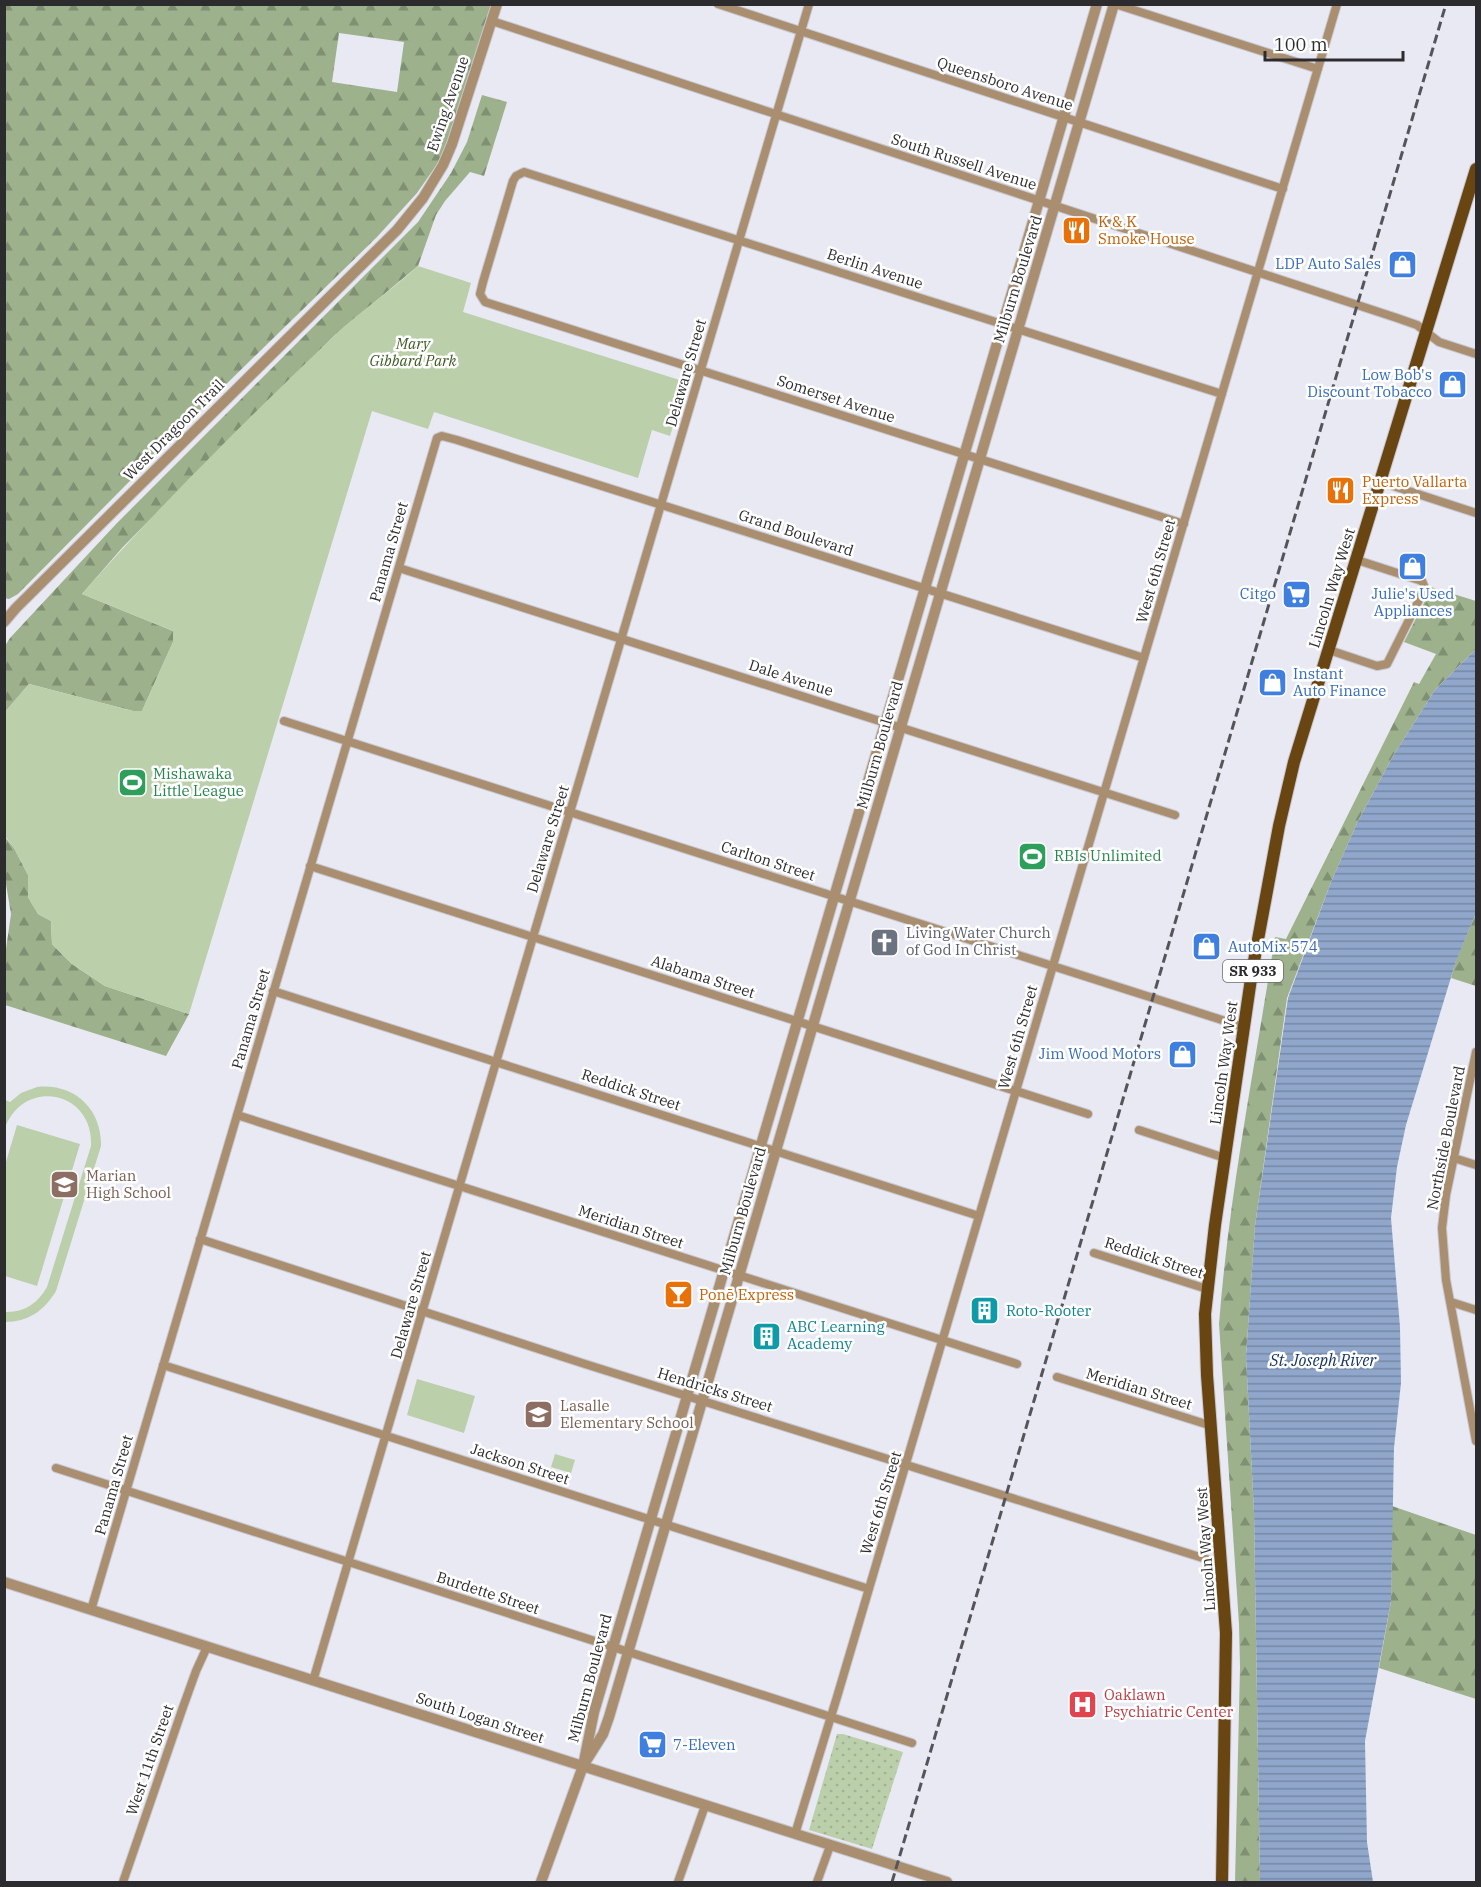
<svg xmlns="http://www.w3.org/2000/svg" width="1481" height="1887" font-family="'IBM Plex Serif',serif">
	<defs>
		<pattern id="grass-dots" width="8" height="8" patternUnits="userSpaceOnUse" patternTransform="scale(1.5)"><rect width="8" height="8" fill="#bbcfab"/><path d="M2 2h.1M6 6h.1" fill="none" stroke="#a1b293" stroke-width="1.8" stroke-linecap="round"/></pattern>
		<pattern id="forest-firs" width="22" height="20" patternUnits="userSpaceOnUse" patternTransform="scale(1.5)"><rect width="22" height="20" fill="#9db28c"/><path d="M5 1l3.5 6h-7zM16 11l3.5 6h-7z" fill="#809173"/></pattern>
		<pattern id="water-rules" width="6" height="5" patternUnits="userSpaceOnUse" patternTransform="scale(1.5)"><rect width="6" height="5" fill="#90a7cb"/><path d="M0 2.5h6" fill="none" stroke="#7688a5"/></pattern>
	</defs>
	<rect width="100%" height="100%" fill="#e9e9f3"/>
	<!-- grass -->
	<path fill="url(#grass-dots)" d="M837 1734H843L903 1752 872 1849 809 1830Z"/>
	<!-- forest -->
	<path fill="url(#forest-firs)" fill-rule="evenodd" d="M4 5H491L451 132 440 160 417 193 377 237 214 396 18 594 9 599 4 598ZM339 33 404 42 397 92 332 82Z
		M482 95 507 102 484 176 470 172 445 201 436 215 418 266 336 334 186 483 122 548 82 594 173 631V642L142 711H133L29 684 5 712V646L10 638 117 523 418 222 451 173 467 142Z
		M1428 586 1476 601V649L1435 690 1393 756 1358 821 1331 882 1287 998 1255 1226 1246 1356 1254 1512 1260 1882H1235L1240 1667 1239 1624 1219 1324C1229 1194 1255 1066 1275 937L1286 939 1414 682 1419 684 1436 654 1404 642 1428 595Z
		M4 836 14 848 28 875V897L38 914 51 921 52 944 72 964 105 986 189 1014 166 1056 5 1005V956L11 914 5 878Z
		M1476 913V986L1451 978 1456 960Z
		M1392 1506 1476 1535V1699L1379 1668 1391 1601Z"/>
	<!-- green -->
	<path fill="#bbcfab" d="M418 266 471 283 463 312 686 382 670 436 652 430 638 478 434 412 428 429 372 411 189 1014 105 986 72 964 52 944 51 921 38 914 28 897V875L14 848 5 836V712L29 684 133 711H142L173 642V631L82 594C161 504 247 419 334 336 360 311 391 291 418 266Z
		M37 1087C74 1083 102 1109 101 1146L56 1291C44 1311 28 1322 5 1322V1312C24 1313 38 1303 47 1287L91 1146C94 1091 24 1077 5 1128V1100L10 1102 21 1093Z
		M17 1125 80 1144 37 1286 5 1276V1165Z
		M417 1379 475 1396 464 1433 407 1415Z
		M555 1454 575 1460 571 1473 551 1467Z"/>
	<!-- water -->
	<path fill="url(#water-rules)" d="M1476 649V913L1456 961 1406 1125 1397 1167 1391 1218 1400 1327 1401 1383 1394 1448 1391 1601 1365 1741 1367 1842 1373 1882H1260L1254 1512 1246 1356 1255 1226 1288 998 1331 882 1358 821 1393 756 1435 690Z"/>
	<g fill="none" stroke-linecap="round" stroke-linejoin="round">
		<defs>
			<path id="minor" d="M718 4 1283 189
				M1115 4 1318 69
				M492 21 1397 318 1417 325 1439 342 1476 354
				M1381 482 1476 513
				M1184 524 485 302 480 294 483 282 513 181 516 176 524 172 1222 394
				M399 568 1175 815
				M1329 650 1377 666 1387 664 1425 588 1422 581 1357 560
				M284 721 1244 1027
				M310 866 1088 1114
				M273 991 979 1216
				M1476 1052 1446 1195 1442 1228 1446 1280 1476 1441
				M237 1115 1017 1364
				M1139 1130 1225 1158
				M1454 1158 1476 1165
				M200 1239 585 1364 1222 1564
				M1094 1253 1207 1289
				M1451 1302 1476 1310
				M163 1365 869 1589
				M1057 1377 1212 1426
				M56 1468 912 1743
				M91 1610 437 438 442 436 457 440 1144 658
				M313 1681 809 4
				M795 1834 837 1697 1337 4
				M123 1882 182 1710 196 1671 207 1647
				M678 1882 705 1806
				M817 1882 830 1846"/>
			<path id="tertiary" d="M4 622 16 608 397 230 423 198 443 165 452 144 497 4
				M4 1582 947 1882
				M586 1761 603 1734 609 1717 1114 4
				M541 1882 583 1766 594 1712 1097 4"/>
			<path id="primary" d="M1222 1882 1226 1633 1207 1375 1205 1314 1215 1225 1252 972 1279 826 1294 762 1476 169"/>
		</defs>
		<!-- minor casing -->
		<use href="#minor" stroke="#c7c7d0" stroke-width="10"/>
		<!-- tertiary casing -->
		<use href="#tertiary" stroke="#c7c7d0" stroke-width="12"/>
		<!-- primary casing -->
		<use href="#primary" stroke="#c7c7d0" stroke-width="14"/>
		<!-- minor -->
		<use href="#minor" stroke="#a98e70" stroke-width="8"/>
		<!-- tertiary -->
		<use href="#tertiary" stroke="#a98e70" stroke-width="10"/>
		<!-- primary -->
		<use href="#primary" stroke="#694512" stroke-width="12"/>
		<!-- rail -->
		<path stroke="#555559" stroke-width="3" stroke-dasharray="9 4.5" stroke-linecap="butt" d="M892 1882 1446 4"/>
	</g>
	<!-- icons -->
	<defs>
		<symbol id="restaurant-square" viewBox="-11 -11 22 22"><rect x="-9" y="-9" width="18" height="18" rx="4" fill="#e8710a" stroke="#fff"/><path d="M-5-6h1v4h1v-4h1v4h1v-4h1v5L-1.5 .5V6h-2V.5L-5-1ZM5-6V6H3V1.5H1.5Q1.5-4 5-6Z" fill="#fff"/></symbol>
		<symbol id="shop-square" viewBox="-11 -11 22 22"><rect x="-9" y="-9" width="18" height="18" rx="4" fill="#3f7fe0" stroke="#fff"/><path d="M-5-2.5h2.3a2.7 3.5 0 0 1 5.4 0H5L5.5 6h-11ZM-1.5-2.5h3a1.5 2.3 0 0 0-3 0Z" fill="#fff"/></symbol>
		<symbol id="supermarket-square" viewBox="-11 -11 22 22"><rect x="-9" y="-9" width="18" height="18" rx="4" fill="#3f7fe0" stroke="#fff"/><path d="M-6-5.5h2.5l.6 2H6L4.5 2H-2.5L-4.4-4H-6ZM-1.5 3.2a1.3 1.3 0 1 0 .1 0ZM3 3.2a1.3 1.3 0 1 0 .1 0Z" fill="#fff"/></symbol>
		<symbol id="stadium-square" viewBox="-11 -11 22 22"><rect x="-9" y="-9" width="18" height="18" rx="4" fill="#2e9e5b" stroke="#fff"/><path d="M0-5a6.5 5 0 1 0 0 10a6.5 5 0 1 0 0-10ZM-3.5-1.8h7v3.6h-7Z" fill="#fff"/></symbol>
		<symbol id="church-square" viewBox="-11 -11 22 22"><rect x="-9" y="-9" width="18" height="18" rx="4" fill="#6b7280" stroke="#fff"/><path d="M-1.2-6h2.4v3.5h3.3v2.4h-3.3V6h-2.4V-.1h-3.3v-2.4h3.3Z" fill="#fff"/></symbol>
		<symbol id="school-square" viewBox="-11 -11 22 22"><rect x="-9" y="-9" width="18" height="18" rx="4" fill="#8d6e63" stroke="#fff"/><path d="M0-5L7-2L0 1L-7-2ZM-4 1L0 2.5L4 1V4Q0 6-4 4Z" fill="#fff"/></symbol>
		<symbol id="bar-square" viewBox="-11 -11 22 22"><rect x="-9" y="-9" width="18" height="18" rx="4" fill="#e8710a" stroke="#fff"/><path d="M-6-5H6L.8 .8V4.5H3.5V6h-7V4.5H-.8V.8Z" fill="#fff"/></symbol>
		<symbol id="building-square" viewBox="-11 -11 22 22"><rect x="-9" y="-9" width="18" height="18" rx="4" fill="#0f9aa8" stroke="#fff"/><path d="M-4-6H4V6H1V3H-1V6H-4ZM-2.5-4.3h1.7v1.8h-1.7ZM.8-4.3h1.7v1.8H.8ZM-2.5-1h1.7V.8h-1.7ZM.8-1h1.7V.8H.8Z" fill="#fff"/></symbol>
		<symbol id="hospital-square" viewBox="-11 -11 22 22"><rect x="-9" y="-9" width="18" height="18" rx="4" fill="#e0444e" stroke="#fff"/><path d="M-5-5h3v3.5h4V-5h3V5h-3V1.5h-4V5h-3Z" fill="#fff"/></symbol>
	</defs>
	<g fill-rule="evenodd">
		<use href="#restaurant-square" x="1060" y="214" width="33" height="33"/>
		<use href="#shop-square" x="1386" y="248" width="33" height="33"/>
		<use href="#shop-square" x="1436" y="368" width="33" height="33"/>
		<use href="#restaurant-square" x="1324" y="474" width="33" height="33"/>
		<use href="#shop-square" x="1396" y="550" width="33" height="33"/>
		<use href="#supermarket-square" x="1280" y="578" width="33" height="33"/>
		<use href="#shop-square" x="1256" y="666" width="33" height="33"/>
		<use href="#stadium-square" x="116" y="766" width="33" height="33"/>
		<use href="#stadium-square" x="1016" y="840" width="33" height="33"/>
		<use href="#church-square" x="868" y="926" width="33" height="33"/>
		<use href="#shop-square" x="1190" y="930" width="33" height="33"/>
		<use href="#shop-square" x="1166" y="1038" width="33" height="33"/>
		<use href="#school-square" x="48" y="1168" width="33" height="33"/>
		<use href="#bar-square" x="662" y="1278" width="33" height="33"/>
		<use href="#building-square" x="968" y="1294" width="33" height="33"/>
		<use href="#building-square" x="750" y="1320" width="33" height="33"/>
		<use href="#school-square" x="522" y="1398" width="33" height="33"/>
		<use href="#hospital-square" x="1066" y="1688" width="33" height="33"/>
		<use href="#supermarket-square" x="636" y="1728" width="33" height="33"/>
	</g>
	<g text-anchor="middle" stroke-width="5" stroke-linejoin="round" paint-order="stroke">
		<!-- shield labels -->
		<rect fill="#fff" stroke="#6b6b6d" stroke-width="1.5" x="1223" y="960" width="60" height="22" rx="4.5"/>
		<g font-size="14" font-weight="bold" fill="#2c2c2f">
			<text x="1253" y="976">SR 933</text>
		</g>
		<!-- street labels -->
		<g font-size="15" fill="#2c2c2f" stroke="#fff">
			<text transform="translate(1005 84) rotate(18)" y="5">Queensboro Avenue</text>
			<text transform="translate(448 104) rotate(-71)" y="5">Ewing Avenue</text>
			<text transform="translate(964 162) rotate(18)" y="5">South Russell Avenue</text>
			<text transform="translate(875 269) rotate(18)" y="5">Berlin Avenue</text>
			<text transform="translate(1018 279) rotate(-73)" y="5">Milburn Boulevard</text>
			<text transform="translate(686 373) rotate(-74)" y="5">Delaware Street</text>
			<text transform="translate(836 399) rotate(18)" y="5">Somerset Avenue</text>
			<text transform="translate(174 430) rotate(-45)" y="5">West Dragoon Trail</text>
			<text transform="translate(796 533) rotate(18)" y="5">Grand Boulevard</text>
			<text transform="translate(389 552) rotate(-74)" y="5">Panama Street</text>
			<text transform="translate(1156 571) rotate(-74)" y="5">West 6th Street</text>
			<text transform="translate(1332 588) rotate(-73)" y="5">Lincoln Way West</text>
			<text transform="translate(791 678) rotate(18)" y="5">Dale Avenue</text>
			<text transform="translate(880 745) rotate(-74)" y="5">Milburn Boulevard</text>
			<text transform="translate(548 839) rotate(-73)" y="5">Delaware Street</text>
			<text transform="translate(768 861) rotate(18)" y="5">Carlton Street</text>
			<text transform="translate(703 977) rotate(18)" y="5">Alabama Street</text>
			<text transform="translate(251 1019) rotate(-74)" y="5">Panama Street</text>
			<text transform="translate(1018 1037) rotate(-74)" y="5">West 6th Street</text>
			<text transform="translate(1224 1063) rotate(-82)" y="5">Lincoln Way West</text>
			<text transform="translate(631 1090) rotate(18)" y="5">Reddick Street</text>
			<text transform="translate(1446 1138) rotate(-79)" y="5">Northside Boulevard</text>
			<text transform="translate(743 1211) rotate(-74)" y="5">Milburn Boulevard</text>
			<text transform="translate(631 1227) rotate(18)" y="5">Meridian Street</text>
			<text transform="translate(1154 1258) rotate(18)" y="5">Reddick Street</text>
			<text transform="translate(411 1305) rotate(-74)" y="5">Delaware Street</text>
			<text transform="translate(1139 1389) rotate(17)" y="5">Meridian Street</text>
			<text transform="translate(715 1390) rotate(17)" y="5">Hendricks Street</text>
			<text transform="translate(520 1464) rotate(18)" y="5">Jackson Street</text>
			<text transform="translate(114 1485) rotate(-74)" y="5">Panama Street</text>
			<text transform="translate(881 1503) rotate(-73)" y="5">West 6th Street</text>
			<text transform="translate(1206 1549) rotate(-94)" y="5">Lincoln Way West</text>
			<text transform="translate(488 1593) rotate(18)" y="5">Burdette Street</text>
			<text transform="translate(590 1678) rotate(-75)" y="5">Milburn Boulevard</text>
			<text transform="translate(480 1718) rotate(18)" y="5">South Logan Street</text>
			<text transform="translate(150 1760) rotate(-71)" y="5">West 11th Street</text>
		</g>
		<!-- food labels -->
		<g font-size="15" fill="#c56008" stroke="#fff" text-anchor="start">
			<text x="1098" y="227">K &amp; K<tspan x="1098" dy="17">Smoke House</tspan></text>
			<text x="1362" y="487">Puerto Vallarta<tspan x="1362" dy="17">Express</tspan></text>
			<text x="699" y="1300">Ponē Express</text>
		</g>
		<!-- shop labels -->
		<g font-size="15" fill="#366cbe" stroke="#fff" text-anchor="end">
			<text x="1381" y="269">LDP Auto Sales</text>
			<text x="1432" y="380">Low Bob's<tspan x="1432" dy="17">Discount Tobacco</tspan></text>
			<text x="1276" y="599">Citgo</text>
			<text x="1413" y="599" text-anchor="middle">Julie's Used<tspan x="1413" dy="17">Appliances</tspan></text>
			<text x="1293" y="679" text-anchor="start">Instant<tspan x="1293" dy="17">Auto Finance</tspan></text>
			<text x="1228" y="952" text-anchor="start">AutoMix 574</text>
			<text x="1161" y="1059">Jim Wood Motors</text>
			<text x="673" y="1750" text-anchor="start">7-Eleven</text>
		</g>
		<!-- park labels -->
		<g font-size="15" font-style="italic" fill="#3e5a22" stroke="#fff">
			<text x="413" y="349">Mary<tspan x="413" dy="17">Gibbard Park</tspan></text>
		</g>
		<!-- leisure labels -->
		<g font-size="15" fill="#27864d" stroke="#fff" text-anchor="start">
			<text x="153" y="779">Mishawaka<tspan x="153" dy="17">Little League</tspan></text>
			<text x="1054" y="861">RBIs Unlimited</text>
		</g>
		<!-- worship labels -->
		<g font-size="15" fill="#5b616d" stroke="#fff" text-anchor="start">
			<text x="906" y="938">Living Water Church<tspan x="906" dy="17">of God In Christ</tspan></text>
		</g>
		<!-- education labels -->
		<g font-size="15" fill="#785e54" stroke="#fff" text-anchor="start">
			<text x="86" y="1181">Marian<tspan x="86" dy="17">High School</tspan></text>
			<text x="560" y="1411">Lasalle<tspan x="560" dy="17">Elementary School</tspan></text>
		</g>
		<!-- culture labels -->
		<g font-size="15" fill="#0d838f" stroke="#fff" text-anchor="start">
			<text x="1006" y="1316">Roto-Rooter</text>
			<text x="787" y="1332">ABC Learning<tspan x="787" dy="17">Academy</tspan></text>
		</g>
		<!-- health labels -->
		<g font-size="15" fill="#be3a42" stroke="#fff" text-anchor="start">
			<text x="1104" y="1700">Oaklawn<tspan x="1104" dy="17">Psychiatric Center</tspan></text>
		</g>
		<!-- water labels -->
		<g font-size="16" font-style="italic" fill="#153462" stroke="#fff">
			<text x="1323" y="1366">St. Joseph River</text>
		</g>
	</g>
	<!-- border -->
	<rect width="1481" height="1887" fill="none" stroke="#2c2c2f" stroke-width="12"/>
	<!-- scale -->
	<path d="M1265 51v9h138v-9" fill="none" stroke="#2c2c2f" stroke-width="3"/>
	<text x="1274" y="51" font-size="18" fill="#2c2c2f" stroke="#ffffff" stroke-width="4.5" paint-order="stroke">100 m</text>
</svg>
